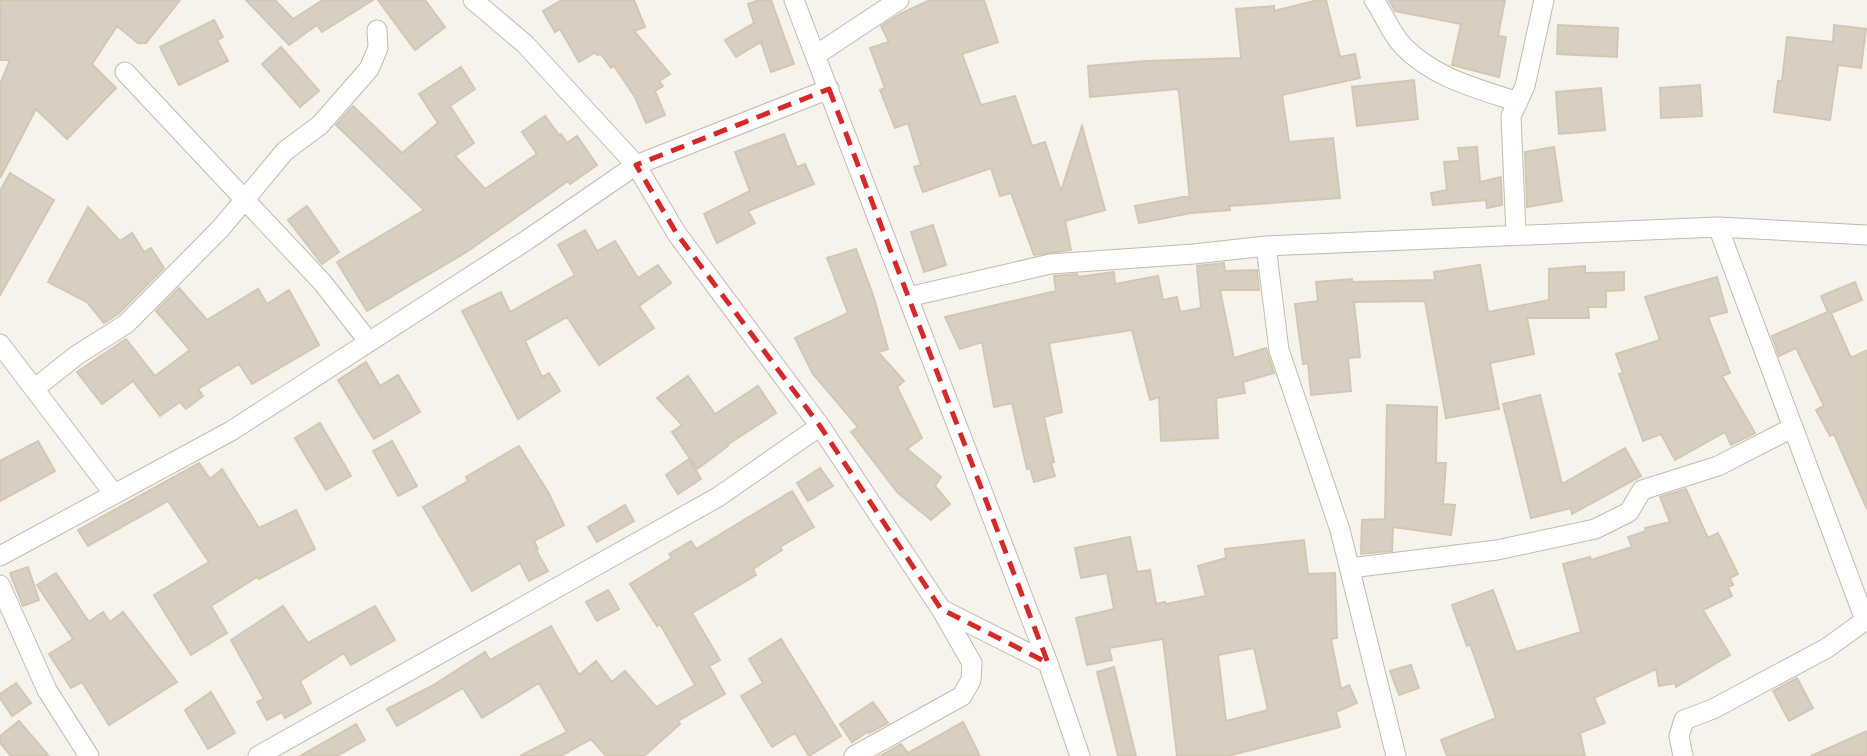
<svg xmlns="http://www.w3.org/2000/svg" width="1867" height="756" font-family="Karla,sans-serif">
	<rect width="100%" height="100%" fill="#f6f3ec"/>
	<!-- building -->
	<path fill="#d8cfc1" stroke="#d3c7b4" stroke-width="2" fill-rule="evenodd" d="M1 0H180L146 43H138L117 26 92 64 116 88 67 139 36 109 0 178V84L10 60H0Z
		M246 0H275L293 19 323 0H373L322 32 317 25 289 45Z
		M378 0H425L445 27 415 50Z
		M562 0H634L645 27 634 31 670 74 659 81 663 86 655 91 665 115 646 123 635 97 614 66 611 68 601 54 597 55 596 52 579 62 560 29 555 32 543 11Z
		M760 0H771L794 64 771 72 761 42 736 57 725 40 754 23 748 4Z
		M930 0H984L998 42 962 54 981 105 1015 96 1032 146 1045 142 1061 191 1082 126 1105 210 1065 221 1071 250 1034 255 1011 193 1000 196 991 168 923 192 914 167 921 165 908 123 895 128 880 90 885 88 870 48 889 42 881 26 902 13Z
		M1318 0H1326L1340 57 1355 54 1360 78 1282 95 1289 142 1333 138 1340 198 1229 206 1230 210 1191 213 1139 223 1135 206 1189 196 1190 201 1179 92 1177 89 1090 97 1088 66 1146 61 1241 58 1236 9 1274 6V11Z
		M1389 0H1505L1498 36 1506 37 1499 77 1452 65 1461 24 1395 11Z
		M214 20 223 37 217 40 228 61 179 85 160 47Z
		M1558 25 1618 28 1617 57 1557 54Z
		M1834 25 1866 29 1861 68 1838 65 1830 120 1774 112 1778 81H1782L1787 37 1833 42Z
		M281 47 319 91 300 107 262 64Z
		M461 67 475 89 450 106 474 143 455 156 485 189 537 154 522 132 545 116 559 135 561 134 567 143 577 136 597 165 570 184 568 181 468 251 367 311 337 262 424 210 336 125 353 106 402 153 438 123 419 94Z
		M1414 80 1418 119 1357 126 1352 87Z
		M1700 85 1702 116 1661 118 1660 88Z
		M1601 88 1605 130 1559 134 1556 92Z
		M784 134 797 167 805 164 814 184 748 211 755 223 717 243 704 214 750 191 735 152Z
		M1477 147 1480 182 1501 177 1502 205 1487 208 1486 200 1433 205 1431 193 1447 190 1444 162 1460 161 1458 148Z
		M1554 147 1562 201 1527 207 1525 152Z
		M10 173 54 200 0 295V191Z
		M307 206 339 252 322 264 288 220Z
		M88 207 120 241 132 233 144 252 151 248 164 268 118 314 104 323 87 302 48 282Z
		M933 225 946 265 924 272 911 232Z
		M585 230 597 251 615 241 638 278 658 265 671 283 639 306 654 328 599 365 567 317 525 341 542 377 549 373 560 391 518 419 462 311 501 292 510 312 575 275 558 245Z
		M856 249 874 298 888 349 878 352 904 381 897 387 922 438 907 449 941 477 935 486 950 504 931 520 898 493 851 432 858 427 813 374 795 338 848 313 827 258Z
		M1224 263 1225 271 1257 270 1259 290H1220L1234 358 1266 348 1274 373 1243 382 1245 393 1216 398 1218 438 1161 441 1159 397 1150 400 1132 330 1049 343 1062 412 1044 417 1054 462 1051 463 1055 476 1034 482 1030 468 1027 469 1012 403 994 407 982 342 960 349 945 317 1056 291 1054 276 1077 274 1078 277 1114 272 1115 284 1158 276 1163 300 1177 297 1180 312 1201 308 1197 266Z
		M1480 265 1488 312 1549 300V269L1585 266V273L1624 272V290L1606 291V307H1588L1589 318H1527L1534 354 1490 363 1499 409 1446 418 1425 301 1354 302 1360 357 1348 358 1351 391 1311 395 1308 363 1303 364 1295 304 1318 301 1316 282 1352 279V282L1435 280 1434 272Z
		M1717 277 1727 312 1708 317 1730 373 1722 376 1755 433 1731 445 1725 432 1675 460 1661 434 1643 441 1619 374 1623 373 1616 354 1660 340 1645 297Z
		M1855 282 1862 300 1831 313 1851 358 1867 350V509L1834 434 1830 436 1816 410 1824 406 1796 348 1779 356 1772 336 1828 312 1821 296Z
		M179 288 207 320 258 289 267 304 289 290 319 345 252 384 239 364 198 389 203 396 186 409 180 402 160 416 133 381 102 404 77 372 126 339 155 376 190 350 156 311Z
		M366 362 380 386 398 375 420 412 374 439 338 380Z
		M688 376 715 414 758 386 776 413 727 445 728 446 697 469 672 432 682 425 657 398Z
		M1540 395 1562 484 1625 448 1641 476 1572 514 1571 508 1531 518 1503 404Z
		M1387 405 1437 407 1436 463H1446L1443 504 1455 505 1451 535 1393 527 1392 551 1361 554 1362 520 1385 519Z
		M320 423 351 476 326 490 295 438Z
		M38 441 55 471 0 501V461Z
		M392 441 417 486 398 496 373 451Z
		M519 446 548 492 564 525 534 541 538 549 536 550 548 571 529 581 520 563 472 591 423 507 468 481 466 477Z
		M689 459 701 479 678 494 666 475Z
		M199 463 210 479 222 469 259 528 296 510 315 549 259 579 257 577 211 606 227 633 191 655 154 595 209 562 168 501 88 546 78 530Z
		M820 468 833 486 808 501 797 483Z
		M1686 489 1708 538 1718 533 1738 574 1730 578 1733 585 1728 587 1732 596 1703 610 1730 655 1676 687 1675 683 1659 686 1656 669 1594 698 1605 723 1580 733 1585 756H1447L1441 740 1496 718 1470 644 1467 646 1452 605 1493 590 1516 652 1581 632 1563 564 1590 557 1591 560 1632 547 1628 537 1646 531 1645 528 1670 522 1660 497Z
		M792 491 814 527 780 547 782 550 753 569 756 575 692 613 720 660 709 666 725 694 678 721 680 724 644 756H606L591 739 561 756H520L567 732 539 683 482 718 463 688 397 726 387 709 432 686 485 652 490 660 551 626 579 675 596 661 612 682 625 671 656 707 695 685 660 624 657 626 630 584 672 558 669 554 691 541 696 549Z
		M625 505 634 521 597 542 588 527Z
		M1130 537 1137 572 1150 570 1156 604 1165 602 1166 604 1206 596 1198 566 1226 558 1225 549 1304 540 1308 574 1335 573 1337 638 1331 639 1341 689 1349 685 1357 703 1336 712 1340 727 1228 756H1177L1163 639 1109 648 1112 660 1087 665 1076 618 1114 609 1107 573 1081 578 1075 548ZM1254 648 1268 710 1226 721 1218 655Z
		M28 567 39 600 23 606 10 573Z
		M56 573 89 622 103 612 110 622 123 612 177 682 109 725 82 682 71 688 49 654 73 639 37 585Z
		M608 590 619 609 597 621 586 602Z
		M283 606 308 643 375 606 395 640 351 665 344 653 300 681 311 703 285 718 282 712 267 720 257 702 264 699 231 640Z
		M781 639 841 736 809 756 795 733 772 747 741 696 763 683 749 659Z
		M1411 665 1419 688 1399 695 1390 671Z
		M1114 667 1136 756H1118L1097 672Z
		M1797 678 1813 708 1789 721 1773 691Z
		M16 683 31 703 12 716 0 698V694Z
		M211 692 235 733 208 749 185 710Z
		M873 702 888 723 869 733V731L852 742 840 724Z
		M19 721 49 756H11L0 743V736Z
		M963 722 980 756H880L901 744 908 753Z
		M356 724 365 740 337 756H300Z
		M1867 731V756H1811Z"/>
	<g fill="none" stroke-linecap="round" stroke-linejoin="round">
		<defs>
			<path id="minor" d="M473 0 525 44 636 165 677 234 820 426 941 609 1048 663
				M794 0 1048 663 1080 756
				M1374 0C1384 14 1391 34 1403 46 1434 78 1476 88 1518 102
				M816 55 899 0
				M125 72 322 282 369 342
				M1718 227 1865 620
				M1516 235 1511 116 1525 86 1544 0
				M1266 246 1279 350 1340 530 1396 756
				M908 297 1050 264 1194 254 1266 246 1718 227 1867 235
				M0 344 114 494
				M34 389 77 355 126 324 221 228 285 151 320 125 369 69 378 48 377 30
				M0 556 231 431 527 240 636 165 829 89
				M1350 568 1497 550 1595 529 1629 512 1642 490 1718 466 1792 428
				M0 585 47 690 89 756
				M258 756 718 497 820 426
				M854 756 962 696 971 680 972 663 941 609
				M1683 756 1679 736 1684 720 1713 709 1827 648 1867 619"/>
		</defs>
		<!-- minor casing -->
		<use href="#minor" stroke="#c2bbae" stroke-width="21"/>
		<!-- minor -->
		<use href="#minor" stroke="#fff" stroke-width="19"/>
	</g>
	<!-- marked area -->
	<path fill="none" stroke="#d62828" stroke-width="5" stroke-dasharray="14 9" stroke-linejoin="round" d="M829 89 1048 663 941 609 820 426 677 234 636 165Z"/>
</svg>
